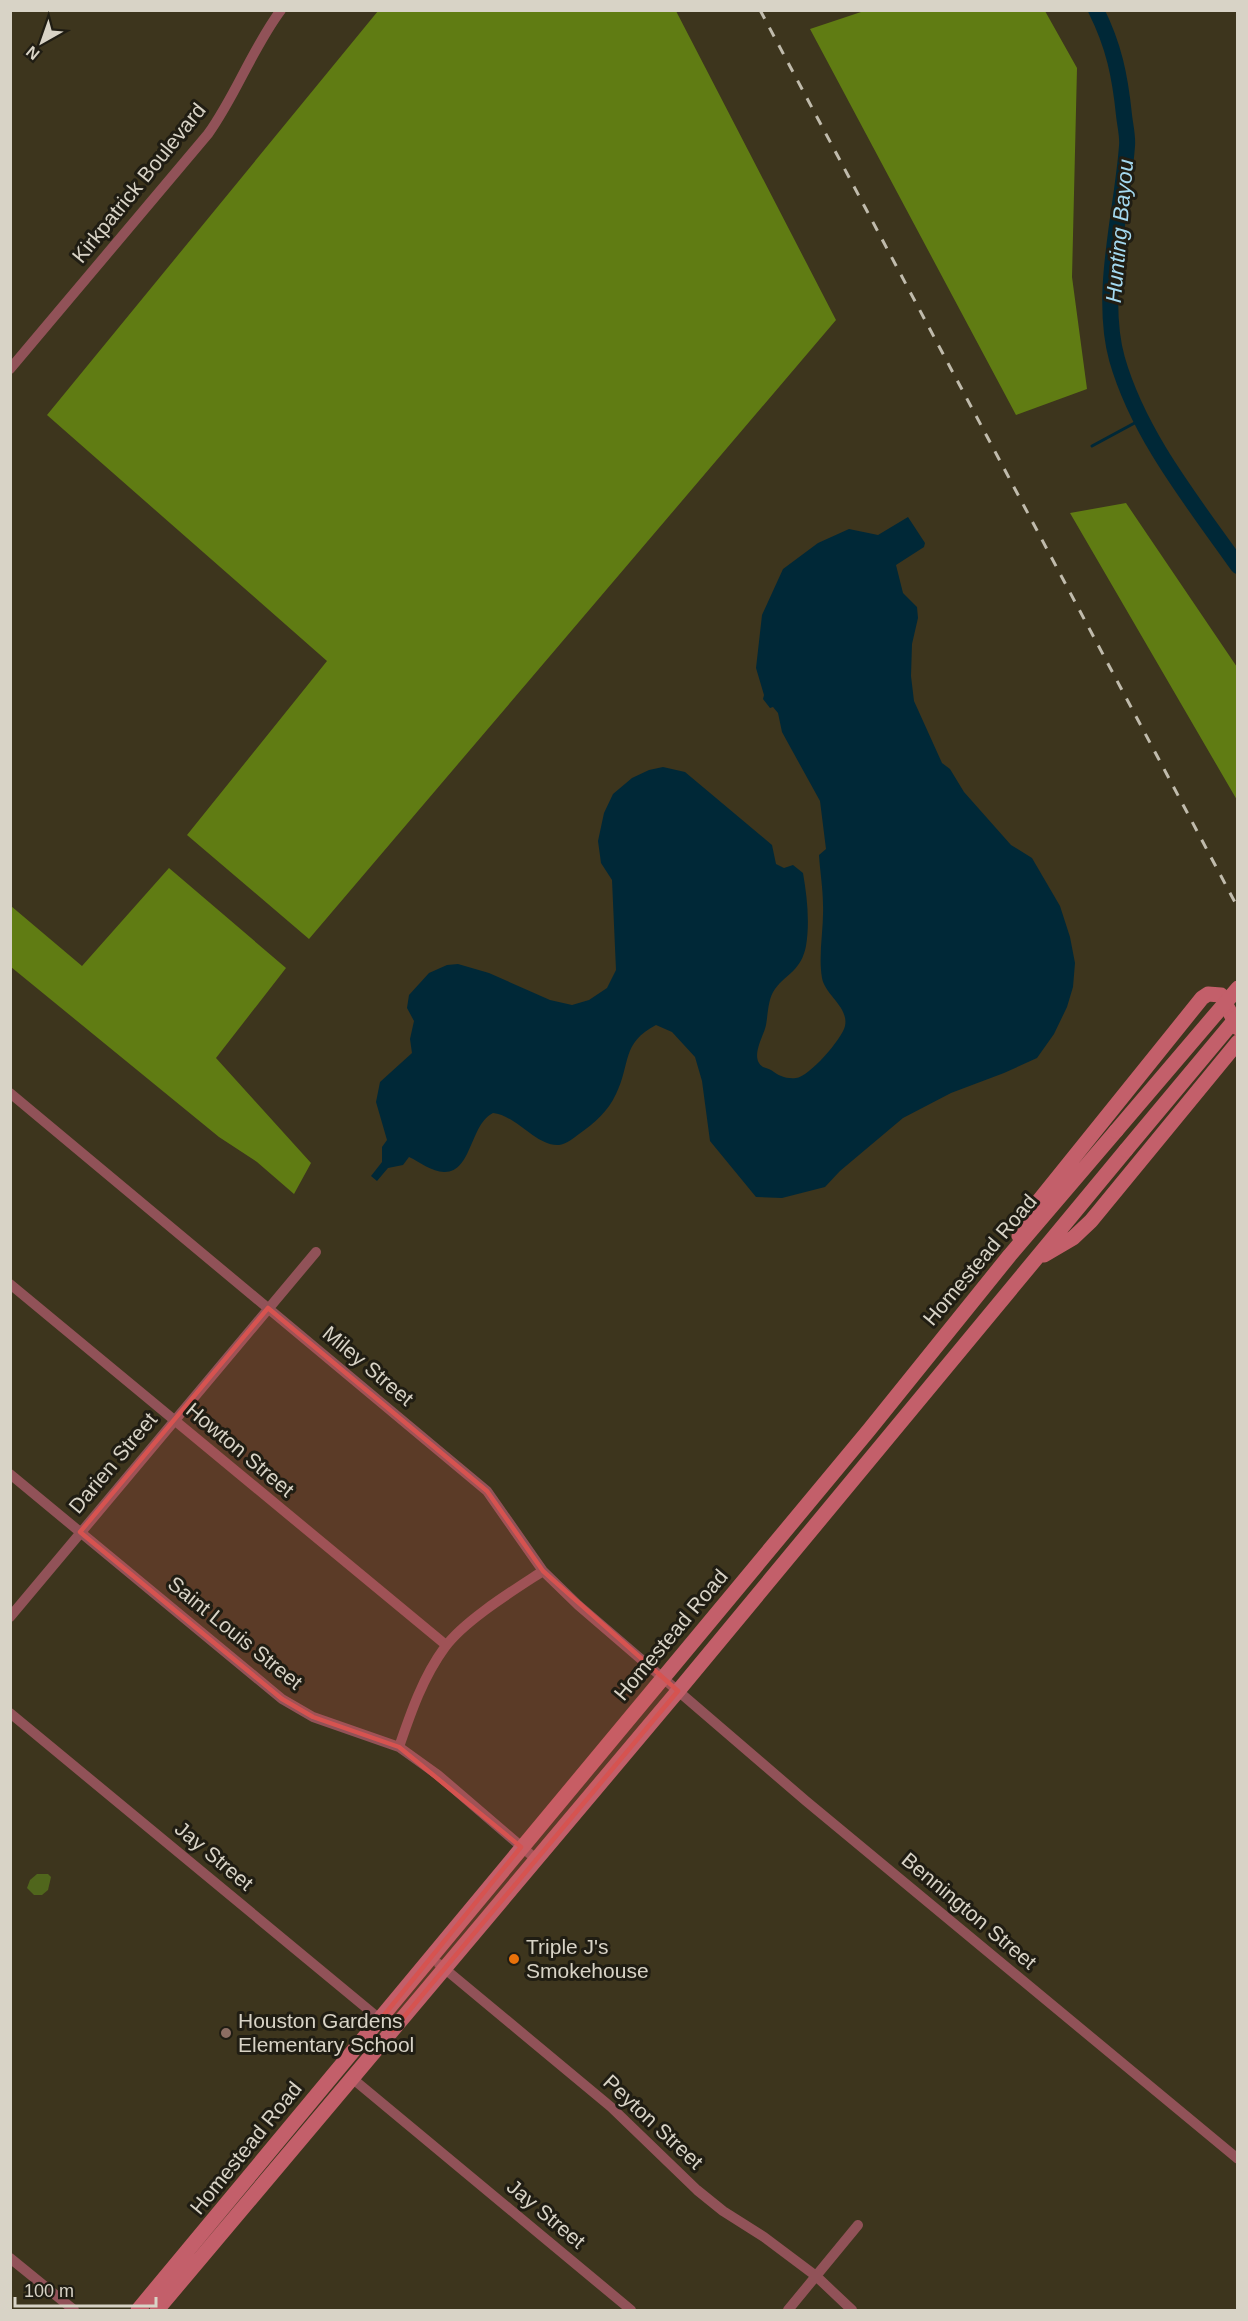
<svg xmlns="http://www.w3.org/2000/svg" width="1248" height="2321" font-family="Arial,sans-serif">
	<rect width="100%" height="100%" fill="#3d351d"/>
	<!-- green -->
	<path fill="#50661c" d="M37 1874H48L51 1877 48 1890 42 1895H34L27 1888 30 1880Z"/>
	<!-- forest -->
	<path fill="#607c13" d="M378 11H676L836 320 309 939 187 835 327 661 47 415Z
		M864 11H1045L1077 68 1072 277 1087 389 1016 415 810 29Z
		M1126 503 1237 667V800L1070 513Z
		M169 868 286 968 216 1058 311 1163 294 1194 257 1162 219 1137 11 967V906L82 966Z"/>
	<!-- water -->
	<path fill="#002837" d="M908 517 925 543 924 547 896 565 903 593 917 607 918 618 912 644 911 676 914 701 942 763 950 769 964 792 1011 845 1032 858 1060 906 1070 937 1075 963 1073 987 1067 1007 1054 1034 1037 1058 1004 1073 951 1093 903 1118 840 1171 825 1187 782 1198 756 1197 710 1141 702 1081 695 1057 672 1032 656 1025C621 1043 631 1064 616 1094 608 1111 595 1123 579 1134 574 1138 566 1144 559 1145 537 1147 516 1115 493 1113 470 1124 472 1173 444 1172 432 1172 420 1162 409 1157L403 1165 388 1168 377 1181 371 1176 382 1162V1147L387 1140 376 1102 380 1082 412 1053 410 1039 414 1021 407 1008 409 995 429 973 447 965 458 964 489 973 550 1000 572 1005 589 1000 607 988 616 970 612 880 601 863 598 841 604 813 613 794 632 778 649 770 663 767 685 772 772 845 776 864 784 868 793 865 803 873C807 896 810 922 806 946 801 971 787 973 775 989 768 998 768 1014 766 1025 764 1036 749 1058 763 1067 766 1068 769 1069 771 1070 779 1076 786 1079 796 1078 809 1077 842 1039 845 1026 849 1007 825 995 822 978 818 954 824 929 823 905 823 888 820 872 819 855L826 849 820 801 788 743 782 732 778 713 773 707 770 708 763 699 764 695 756 668 762 615 783 569 818 543 849 529 878 535Z"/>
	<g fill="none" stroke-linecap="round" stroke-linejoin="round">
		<!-- stream -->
		<path stroke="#002837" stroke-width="3" d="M1092 446 1142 419"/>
		<!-- river -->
		<path stroke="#002837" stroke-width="16" d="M1096 10C1114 46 1120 76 1124 115 1125 125 1128 136 1127 146 1122 213 1099 294 1117 359 1139 436 1193 502 1238 566"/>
		<!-- minor -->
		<path stroke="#915258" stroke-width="10" d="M10 369 208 134C236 95 252 49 281 10
			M10 1093 487 1491 543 1571 578 1605 806 1801 1238 2159
			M10 1284 446 1645
			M10 1474 282 1699 313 1717 399 1747 438 1775 537 1860
			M10 1617 316 1252
			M10 1713 393 2030
			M399 1747C411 1712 423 1677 445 1647 465 1620 514 1590 543 1571
			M439 1964 611 2107 697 2190 723 2211 764 2237 816 2276 852 2310
			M353 2079 631 2310
			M10 2258 74 2310
			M788 2310 858 2225"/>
		<!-- secondary -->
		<path stroke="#c35f6a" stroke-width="15" d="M1019 1236 1037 1203 1202 998 1208 994 1221 995 1238 1028
			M1044 1255 1073 1238 1091 1221 1238 1042
			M138 2310 869 1430 1010 1255 1116 1131
			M157 2310 678 1691 1126 1150"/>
		<!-- rail -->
		<path stroke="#c0bbac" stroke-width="3" stroke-dasharray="10 10" stroke-linecap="butt" d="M760 10 1238 908"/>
		<!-- secondary-bridge -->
		<path stroke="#c35f6a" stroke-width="15" d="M1116 1131 1238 988
			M1126 1150 1238 1016"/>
	</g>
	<!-- marked area -->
	<path fill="#d65350" fill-opacity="0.2" stroke="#d65350" stroke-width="4.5" stroke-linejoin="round" d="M268 1308 487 1491 543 1571 678 1691 393 2030 380 2020 521 1847 399 1747 313 1717 282 1699 80 1532Z"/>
	<!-- markers -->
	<circle fill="#e8710a" stroke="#201d13" stroke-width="2" cx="514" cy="1959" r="6"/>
	<circle fill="#8d6e63" stroke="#201d13" stroke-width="2" cx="226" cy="2033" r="6"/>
	<g text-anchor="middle" stroke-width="6" stroke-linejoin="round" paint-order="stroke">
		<!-- street labels -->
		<g font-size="21" fill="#d8d3c6" stroke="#201d13">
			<text transform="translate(139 183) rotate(-51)" y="7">Kirkpatrick Boulevard</text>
			<text transform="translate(980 1260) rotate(-50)" y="7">Homestead Road</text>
			<text transform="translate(368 1366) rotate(40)" y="7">Miley Street</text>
			<text transform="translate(240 1450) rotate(40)" y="7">Howton Street</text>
			<text transform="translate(113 1463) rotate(-50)" y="7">Darien Street</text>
			<text transform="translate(235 1633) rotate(39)" y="7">Saint Louis Street</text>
			<text transform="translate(671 1635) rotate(-50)" y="7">Homestead Road</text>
			<text transform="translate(214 1856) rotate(40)" y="7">Jay Street</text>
			<text transform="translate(969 1911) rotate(40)" y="7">Bennington Street</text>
			<text transform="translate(653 2122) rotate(43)" y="7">Peyton Street</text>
			<text transform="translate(246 2148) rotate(-51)" y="7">Homestead Road</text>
			<text transform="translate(546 2214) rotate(40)" y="7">Jay Street</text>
		</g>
		<!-- poi labels -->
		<g font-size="21" fill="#d8d3c6" stroke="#201d13" text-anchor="start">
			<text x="526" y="1954">Triple J's<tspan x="526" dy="24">Smokehouse</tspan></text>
			<text x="238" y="2028">Houston Gardens<tspan x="238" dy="24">Elementary School</tspan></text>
		</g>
		<!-- water labels -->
		<g font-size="22" font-style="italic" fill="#a4d9f0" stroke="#201d13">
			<text transform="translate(1119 231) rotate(-85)" y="8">Hunting Bayou</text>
		</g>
	</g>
	<!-- border -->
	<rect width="1248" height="2321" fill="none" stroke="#d8d3c6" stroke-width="24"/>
	<!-- north arrow -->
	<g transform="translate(42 42) rotate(220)" stroke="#201d13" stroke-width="4.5" paint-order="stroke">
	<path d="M0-4.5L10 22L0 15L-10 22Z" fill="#d8d3c6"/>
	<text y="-9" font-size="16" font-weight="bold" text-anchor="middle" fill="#d8d3c6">N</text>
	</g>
	<!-- scale -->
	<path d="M15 2297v9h141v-9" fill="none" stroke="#d8d3c6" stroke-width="3"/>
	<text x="24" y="2297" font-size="18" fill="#d8d3c6" stroke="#201d13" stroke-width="4.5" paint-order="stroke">100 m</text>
</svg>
